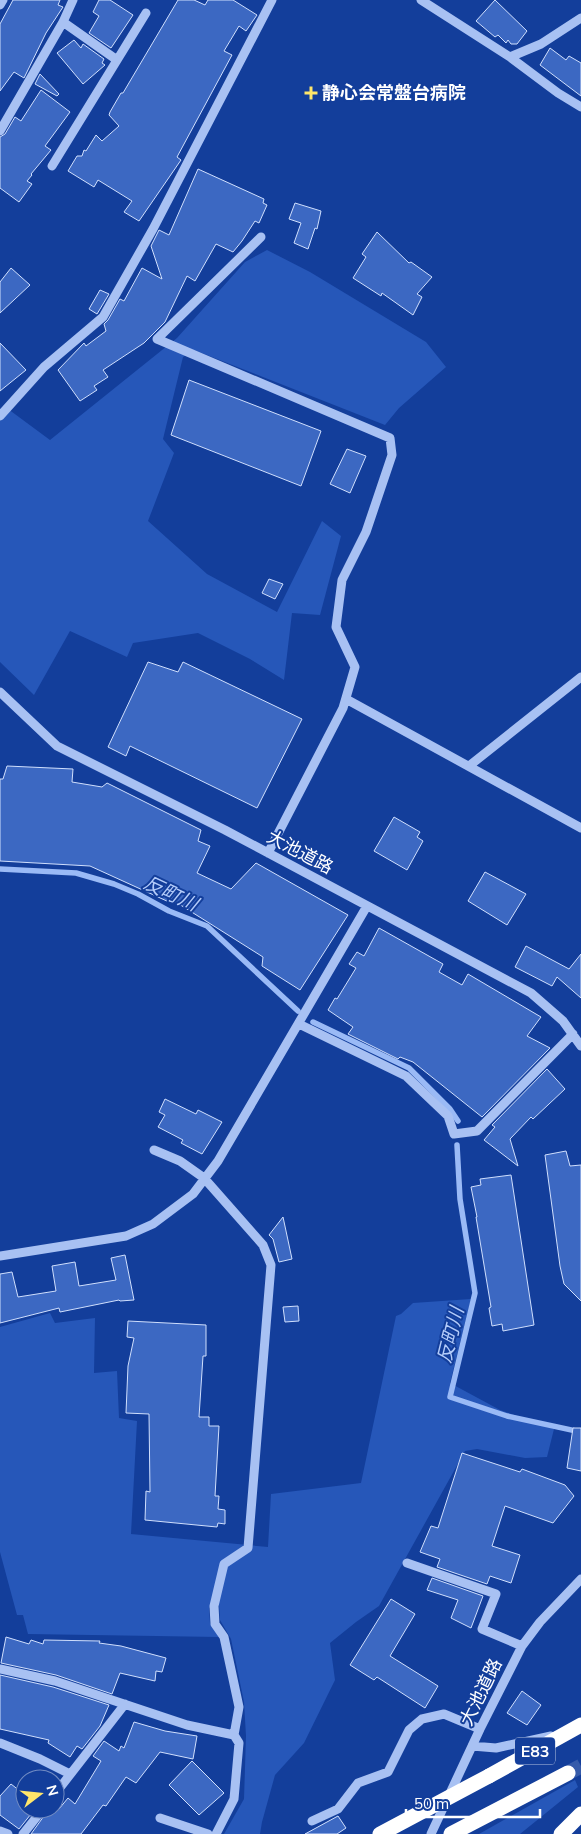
<svg xmlns="http://www.w3.org/2000/svg" width="581" height="1834" font-family="Mulish,'Noto Sans JP',sans-serif">
	<rect width="100%" height="100%" fill="#133e9b"/>
	<!-- green -->
	<path fill="#2657b9" d="M267 250 310 272 426 342 446 367 399 408 385 425 194 350 183 357 163 439 174 453 148 521 207 574 277 612 322 521 341 536 320 615 292 613 284 680 250 659 198 633 133 643 127 657 70 631 34 695 0 662V409L4 406 50 440 177 338 245 262Z
		M471 1299 450 1383 500 1410 554 1429 547 1457 525 1458 477 1449 465 1451 379 1606 356 1622 330 1643 335 1680 304 1743 275 1775 262 1822 260 1834H224L244 1799 246 1736 244 1702 231 1639 220 1620 219 1605 209 1608 210 1623 219 1637 28 1634 23 1615H17L0 1552V1327L50 1313 55 1323 95 1318 94 1373 117 1371 119 1418 137 1421 131 1534 268 1547 271 1494 361 1483 396 1316 401 1314 413 1303Z
		M575 1780 578 1787 520 1834H479Z"/>
	<g fill="none" stroke-linecap="round" stroke-linejoin="round">
		<!-- stream -->
		<path stroke="#9abaf6" stroke-width="5.5" d="M0 869 76 873 114 884 138 894 169 911 207 926 298 1011
			M313 1022 409 1068 450 1109 458 1121
			M457 1145 460 1199 475 1293 450 1397 507 1416 581 1432"/>
	</g>
	<!-- building -->
	<path fill="#3c68c2" stroke="#d0dffd" d="M13 0H60L58 5 63 7 46 33 24 78 14 72 0 91V24Z
		M99 0H110L133 15 111 48 89 33 99 16 93 12Z
		M178 0H194L205 5 208 0H233L257 15 246 31 239 26 224 51 232 55 177 157 181 160 139 221 124 212 132 201 98 180 94 187 68 171 77 156H82L84 150 86 151 96 135 102 141 119 126 109 115 110 112 121 93H123Z
		M495 0 527 31 517 44H511L508 40 506 43 498 35 495 37 476 21Z
		M74 40 81 48 83 44 104 59 102 63 105 65 83 84 57 53Z
		M550 48 566 60 569 56 581 63V96L540 65Z
		M40 74 59 94 57 96 35 84Z
		M41 90 70 112 45 146 51 150 31 174 32 175 27 181 32 184 19 202 0 188V137L5 134 15 117 21 121Z
		M198 169 264 199 263 203 267 205 259 223 255 221 242 241 233 252 216 244 195 281 187 276 165 322 144 343 103 370 108 377 94 386 97 390 80 401 58 370 84 343 86 346 106 331 104 324 108 320 120 299 124 301 142 268 162 279 151 246 159 230 169 235Z
		M295 203 321 211 317 229 315 228 308 249 294 243 301 223 289 219Z
		M377 232 409 263 411 262 432 277 417 294 422 297 413 315 382 293 381 296 353 278 366 257 362 254Z
		M11 268 30 285 0 313V282Z
		M100 290 109 294 97 314 89 309Z
		M0 343 26 370 0 391Z
		M189 380 321 431 301 486 171 435Z
		M347 449 366 456 350 493 330 484Z
		M269 579 283 584 275 599 262 593Z
		M148 662 178 672 183 662 302 719 257 808 130 746 126 756 108 747Z
		M7 766 73 769 72 782 102 787 107 783 201 830 198 841 210 846 197 873 231 889 256 863 348 915 300 990 262 966 263 957 171 899 169 902 90 866 0 861V779H3Z
		M394 817 420 832 417 837 423 841 407 870 374 851Z
		M485 872 526 894 507 925 468 901Z
		M379 928 443 964 439 972 462 985 468 974 541 1017 527 1036 550 1048 482 1117 413 1062 400 1057 398 1059 348 1034 353 1027 328 1010 335 998 337 999 356 968 349 964 357 952 364 956Z
		M526 946 569 969 581 954V998L557 977 552 986 515 967Z
		M547 1069 565 1089 533 1119 531 1117 510 1139 518 1166 484 1140 495 1127 492 1125Z
		M165 1099 196 1114 198 1110 222 1122 202 1154 181 1143 183 1140 158 1127 165 1115 159 1112Z
		M566 1151 570 1166 581 1165V1301L564 1284 560 1266 545 1155Z
		M511 1175 534 1325 503 1331 502 1324 492 1326 489 1308 491 1307 476 1217H477L471 1187 481 1185 480 1179Z
		M283 1217 292 1259 279 1262 273 1239 269 1235Z
		M125 1255 134 1300 120 1301 119 1300 60 1312 59 1308 0 1323V1274L12 1272 18 1297 56 1291 52 1266 75 1262 79 1286 116 1280 111 1258Z
		M298 1306 299 1321 285 1322 283 1307Z
		M128 1321 206 1325V1356H203L199 1417H209V1426H219L215 1496H219L218 1509 225 1510V1524L218 1523 217 1527 145 1520 146 1491 150 1492 149 1414 126 1413 128 1366 134 1338 127 1337Z
		M573 1428H581V1471L567 1468Z
		M462 1453 520 1472 522 1469 565 1485 574 1496 553 1523 505 1506 492 1546 520 1555 511 1583 490 1576 487 1584 437 1567 440 1559 420 1552 431 1526 438 1528Z
		M432 1578 483 1596 471 1628 451 1618 458 1600 427 1590Z
		M391 1599 415 1614 390 1656 438 1686 425 1708 377 1677 374 1680 350 1665Z
		M6 1637 29 1644 31 1640 43 1644 44 1640 100 1641 99 1643 121 1646 166 1658 162 1672 156 1671 155 1681 120 1673 112 1694 56 1675 1 1663Z
		M0 1675 53 1687 109 1705 100 1726 82 1749 77 1746 70 1757 48 1743 49 1740 0 1729Z
		M522 1691 541 1705 527 1725 507 1713Z
		M134 1722 165 1731 197 1736 193 1759 160 1752 136 1783 126 1777 106 1806 103 1805 81 1834H31L49 1809H59L68 1798 75 1804 101 1761 93 1756 104 1741 119 1751 121 1746 124 1748Z
		M192 1761 224 1793 199 1815 169 1785Z
		M11 1784 25 1795V1809H35L19 1829 0 1815V1796Z
		M338 1816 346 1828 337 1834H305Z"/>
	<g fill="none" stroke-linecap="round" stroke-linejoin="round">
		<!-- highway-tunnel -->
		<path stroke="#365baa" stroke-width="15" stroke-dasharray="15 8" stroke-linecap="butt" d="M568 1773 581 1766"/>
		<!-- minor -->
		<path stroke="#a8c1f3" stroke-width="9" d="M421 0 510 57 558 93 581 107
			M0 5 3 0
			M63 22 117 60
			M510 57 541 44 581 18
			M0 131 63 22 73 0
			M52 166 146 13
			M261 237 157 339 390 438 392 455 366 532 342 580 336 627 355 667 343 708 268 853
			M0 416 44 367 103 317 153 229 272 0
			M0 692 57 746 225 830 531 993 563 1021 581 1046
			M346 699 581 828
			M469 766 581 677
			M299 1024 406 1076 448 1116 454 1134 477 1131 573 1034
			M154 1150 180 1161 204 1178 263 1245 271 1265 248 1548 224 1564 214 1606 215 1624 224 1637 239 1707 234 1735
			M0 1256 126 1236 153 1224 193 1194 218 1161 367 906
			M407 1563 496 1594 482 1629 522 1646
			M0 1669 55 1681 187 1725 234 1735 239 1743 234 1799 216 1834
			M0 1743 40 1759 70 1774
			M472 1746 496 1748 551 1736
			M55 1794 125 1704
			M160 1818 208 1834
			M312 1821 338 1809 358 1783 388 1772 409 1730 422 1719 444 1714 480 1729
			M0 1831 8 1834
			M23 1834 43 1809
			M431 1834 480 1729 522 1646 540 1622 581 1579"/>
		<!-- highway -->
		<path stroke="#fff" stroke-width="15" d="M489 1776 581 1725
			M451 1834 568 1773
			M561 1834 581 1814"/>
		<!-- highway-bridge -->
		<path stroke="#fff" stroke-width="15" d="M380 1834 489 1776"/>
	</g>
	<!-- markers -->
	<path fill="#ffe66a" stroke="#133e9b" stroke-width="2" d="M308.5 85.5h5v5h5v5h-5v5h-5v-5h-5v-5h5z"/>
	<g text-anchor="middle" stroke-width="4" stroke-linejoin="round" paint-order="stroke">
		<!-- shield labels -->
		<rect fill="#133e9b" stroke="#b8c5e1" stroke-width="1" x="515" y="1737.5" width="40" height="27" rx="4"/>
		<g font-size="16" font-weight="bold" fill="#fff">
			<text x="535" y="1757">E83</text>
		</g>
		<!-- poi labels -->
		<g font-size="18" font-weight="bold" fill="#fff" stroke="#133e9b" text-anchor="start">
			<text x="322" y="99">静心会常盤台病院</text>
		</g>
		<!-- street labels -->
		<g font-size="18" fill="#fff" stroke="#133e9b">
			<text transform="translate(300 852) rotate(28)" y="6">大池道路</text>
			<text transform="translate(481 1692) rotate(-64)" y="6">大池道路</text>
		</g>
		<!-- water labels -->
		<g font-size="19" font-style="italic" fill="#b4ccfa" stroke="#133e9b">
			<text transform="translate(171 893) rotate(25)" y="7">反町川</text>
			<text transform="translate(450 1335) rotate(-76)" y="7">反町川</text>
		</g>
	</g>
	<!-- north arrow -->
	<g transform="translate(40 1794) rotate(74)"><circle r="24" fill="#133e9b" stroke="#718bc3"/>
	<path d="M0-4L9 19L0 12L-9 19Z" fill="#ffe66a"/>
	<text y="-8" font-size="14" font-weight="bold" text-anchor="middle" fill="#ffffff">N</text>
	</g>
	<!-- scale -->
	<path d="M406 1809v8h134v-8" fill="none" stroke="#ffffff" stroke-width="2.5"/>
	<text x="414" y="1809" font-size="15" fill="#ffffff" stroke="#133e9b" stroke-width="4" paint-order="stroke">50 m</text>
</svg>
